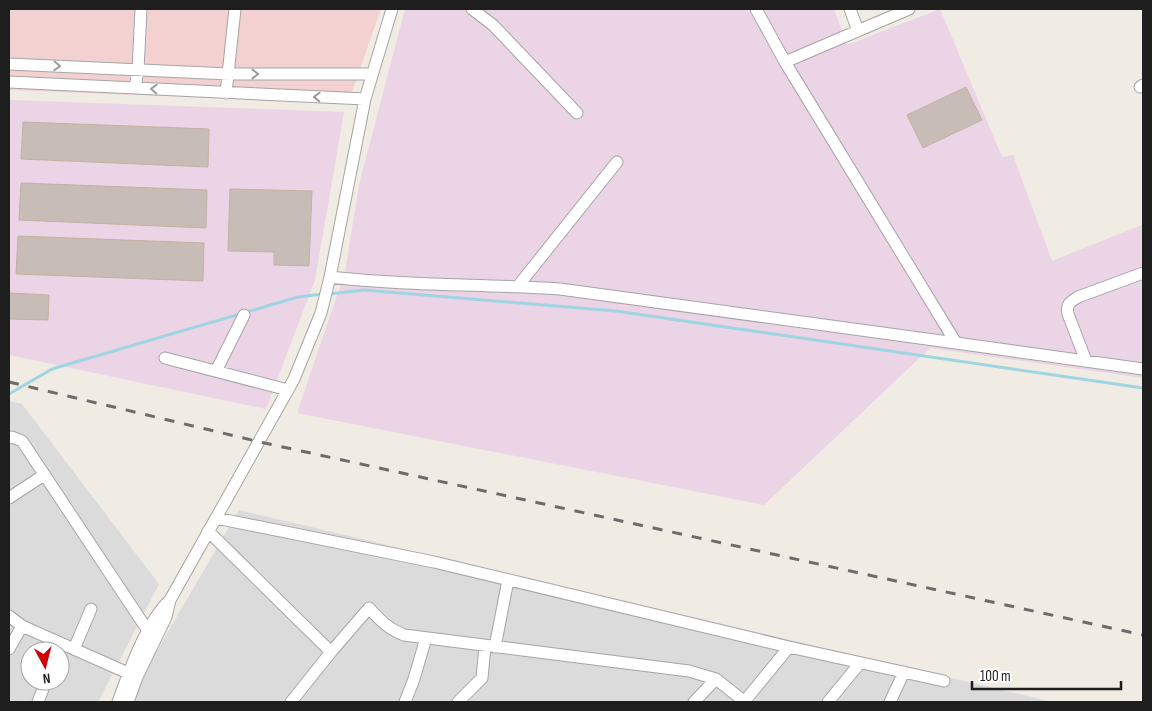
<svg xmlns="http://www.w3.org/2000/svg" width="1152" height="711" font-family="'Sofia Sans Condensed',sans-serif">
	<rect width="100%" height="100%" fill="#f0ebe3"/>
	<!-- residential -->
	<path fill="#dcdbdb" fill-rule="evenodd" d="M9 401 22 404 159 584 98 702H9ZM30 651H60V681H30Z
		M239 510 1053 702H127Z"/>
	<!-- commercial -->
	<path fill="#f3d1d1" d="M9 9H381L348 103 9 90Z"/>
	<!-- industrial -->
	<path fill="#ead4e6" d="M405 9H834L847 45 940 9 1002 157 1013 155 1052 261 1142 225 1143 227V378L930 348 764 505 297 413 345 272 359 185Z
		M9 100 344 112 315 280 266 409 9 355Z"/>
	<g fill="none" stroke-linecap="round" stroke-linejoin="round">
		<!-- stream -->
		<path stroke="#9fd5e2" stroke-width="3" d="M330 294 364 290 616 311 1143 388
			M9 394 52 369 298 297 323 294"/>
	</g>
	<!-- building -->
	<path fill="#c8bdb6" stroke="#c3b1a4" d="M966 87 982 120 923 148 907 115Z
		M23 122 209 129 208 167 21 159Z
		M21 183 207 190 206 228 19 220Z
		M230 189 312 191 309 266 274 265V252L228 251Z
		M18 236 204 243 203 281 16 274Z
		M9 293 49 295 48 320 9 319Z"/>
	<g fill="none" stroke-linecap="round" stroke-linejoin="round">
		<defs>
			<path id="minor" d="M472 9 493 25 577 113
				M756 9 785 62 956 343 1143 369
				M850 9 858 31
				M785 62 909 9
				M9 64 229 74H372
				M9 82 365 99
				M1140 87 1143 85
				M135 88 138 70 141 9
				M226 93 235 9
				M330 277C406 286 483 284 560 289L956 343
				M518 286 617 162
				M165 358 288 390
				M1086 361 1068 314C1066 304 1070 302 1078 297L1143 273
				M216 371 244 315
				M9 438 12 437 22 441 154 640
				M9 498 44 475
				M216 518 434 562 789 647 944 681
				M208 531 331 652
				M9 616 22 626 137 677
				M495 647 508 580
				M9 649 22 626
				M74 649 91 609
				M38 702 46 681
				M118 702C129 672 146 622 170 600
				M128 702 137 677 166 617 170 600 294 379 321 313 330 277 365 99 392 9
				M291 702 331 652 369 608C380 620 388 629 404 635L689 671 716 679 745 702
				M405 702 414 679 426 638
				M458 702 482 678 485 646
				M694 702 716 679
				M744 702 789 647
				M828 702 860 663
				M890 702 904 672"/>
		</defs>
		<!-- minor casing -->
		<use href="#minor" stroke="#a5a5a5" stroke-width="13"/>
		<!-- minor -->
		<use href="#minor" stroke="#fff" stroke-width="11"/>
		<!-- rail -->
		<path stroke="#6c6c6c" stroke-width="3" stroke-dasharray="10 10" stroke-linecap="butt" d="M9 382 260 442 1143 635"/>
	</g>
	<!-- one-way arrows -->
	<defs><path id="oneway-chevron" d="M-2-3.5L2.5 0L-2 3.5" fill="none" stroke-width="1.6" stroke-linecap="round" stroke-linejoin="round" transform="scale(1.25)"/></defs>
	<g stroke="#9a9a9a">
		<use href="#oneway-chevron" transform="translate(57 66) rotate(3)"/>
		<use href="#oneway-chevron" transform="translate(255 74)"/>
		<use href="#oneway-chevron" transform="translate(154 89) rotate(-177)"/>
		<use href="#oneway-chevron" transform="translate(317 97) rotate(-178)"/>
	</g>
	<!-- border -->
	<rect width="1152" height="711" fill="none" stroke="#1e1e1e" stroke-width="20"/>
	<!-- north arrow -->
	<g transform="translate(45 666) rotate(173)"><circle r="24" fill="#ffffff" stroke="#a5a5a5"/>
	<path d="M0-4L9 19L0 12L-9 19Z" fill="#cc0005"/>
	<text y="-8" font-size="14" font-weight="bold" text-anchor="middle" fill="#1e1e1e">N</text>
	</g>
	<!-- scale -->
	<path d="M972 681v8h149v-8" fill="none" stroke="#1e1e1e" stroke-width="2.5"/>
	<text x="980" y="681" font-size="15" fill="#1e1e1e" stroke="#ffffff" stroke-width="4" paint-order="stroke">100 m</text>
</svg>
